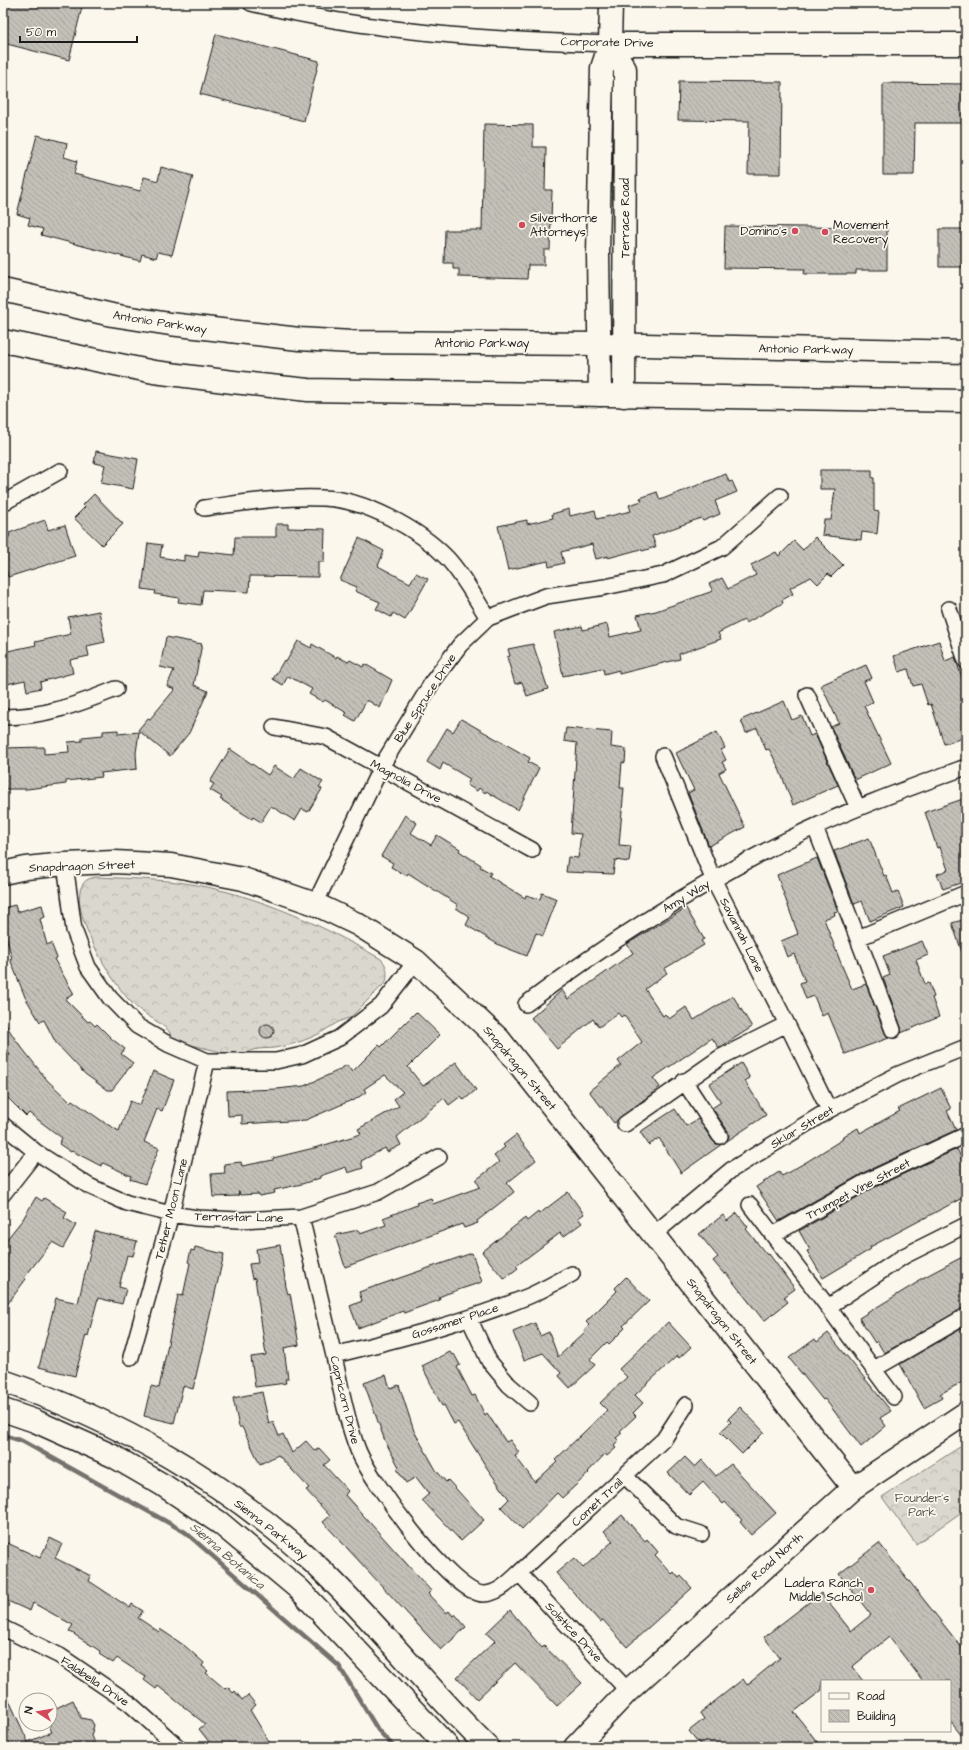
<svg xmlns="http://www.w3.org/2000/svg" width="969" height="1750" font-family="'Architects Daughter',sans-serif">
	<defs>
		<pattern id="forest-crowns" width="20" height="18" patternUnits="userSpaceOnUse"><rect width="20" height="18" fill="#dad7ce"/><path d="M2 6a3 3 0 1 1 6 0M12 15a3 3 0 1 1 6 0" fill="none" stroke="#bab8b0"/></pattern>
		<pattern id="building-back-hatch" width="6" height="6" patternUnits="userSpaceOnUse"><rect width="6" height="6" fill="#c3c0b8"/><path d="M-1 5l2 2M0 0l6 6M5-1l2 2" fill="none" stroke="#a7a49e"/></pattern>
	</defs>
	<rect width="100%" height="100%" fill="#fbf7ec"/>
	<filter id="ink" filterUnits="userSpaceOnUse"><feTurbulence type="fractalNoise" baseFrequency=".025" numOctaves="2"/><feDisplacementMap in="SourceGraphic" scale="8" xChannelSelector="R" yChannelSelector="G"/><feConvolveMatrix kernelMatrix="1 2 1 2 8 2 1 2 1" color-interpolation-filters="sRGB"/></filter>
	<g filter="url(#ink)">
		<!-- forest -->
		<path fill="url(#forest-crowns)" stroke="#7b7a75" d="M96 877C120 878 145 879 169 881 245 889 315 921 381 959 387 965 388 973 386 982L350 1018C337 1020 325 1032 312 1037 301 1042 287 1046 274 1048 268 1049 260 1048 253 1050 250 1050 248 1053 246 1054 237 1057 221 1052 213 1050 200 1047 183 1044 172 1037 170 1035 170 1031 167 1029 157 1020 142 1014 131 1002 113 984 66 908 83 884 86 879 91 878 96 877Z
			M966 1443V1509L916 1544 882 1497Z"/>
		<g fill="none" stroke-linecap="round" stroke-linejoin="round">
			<!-- stream -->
			<path stroke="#74726e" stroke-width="4.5" d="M3 1435 22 1441 185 1532 339 1666 378 1730 394 1747"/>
		</g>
		<!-- building -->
		<path fill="url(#building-back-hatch)" stroke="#1c1c1c" d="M3 3H83L69 60 3 43Z
			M216 34 319 61 304 121 200 94Z
			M679 81 782 82 781 174H748L749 121 678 120Z
			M883 83 966 84V123H915L914 175H883Z
			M484 124 533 125V147H546L545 190H552L550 250H544V265H528L527 279 459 277V269H453V263H444L445 230H482Z
			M37 135 67 143 64 157 77 161 74 174 140 191 144 177 158 181 161 167 193 176 172 255 158 252 156 258 142 254 140 261 41 235 43 229 28 225 30 218 17 214Z
			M725 226 887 228V270H856V274H804L805 269 724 268Z
			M939 229H966V265H963V267H939Z
			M96 451 138 459 133 489 101 483 105 465 94 463Z
			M820 470H872V478H874V511L879 512 877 534 862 532 861 540 822 535 824 520H831L835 489H820Z
			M726 474 729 482 732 481 737 492 715 501 720 514 703 521 701 518 652 536 656 547 642 551 641 549 608 558V556L596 559 592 544 561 552 564 563 549 567 548 561 508 570 498 526 527 520V524L553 518 552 514 569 509 570 516 595 510 597 519 631 511 629 505 642 501 640 498 657 492 660 500Z
			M94 494 123 524 102 545 74 518 85 507 83 505Z
			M45 520 48 530 65 525 75 556 8 577 3 562V539L10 536 9 533Z
			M276 524H288V528L325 529 324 562H318V577L250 576 249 592 203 590 201 605 178 602 179 598 155 594 156 591 142 589 148 543 162 545 160 557 184 561V555L198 557 199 551 234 555 235 537H276Z
			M815 537 843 565 831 577 828 574 818 584 811 577 790 588 793 594 782 600 783 603 746 623 744 620 718 633 721 639 679 654 680 659 643 668 619 674V670L604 674 603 668 563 676 554 632 582 626 583 630 607 624 610 637 641 630 637 615 656 611 713 591 709 584 722 578 728 589 756 575 751 565 776 552 779 556 794 541 803 550Z
			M359 538 384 551 378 566 410 583 416 573 428 579 405 620 393 613 391 617 376 609 380 602 355 591 357 587 340 580Z
			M99 611 105 642 87 646 89 656 70 660 73 673 40 682 41 688 27 691 25 680 7 684 3 665V652L36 645 35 642 71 634 68 617Z
			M166 637 202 644 194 685 208 691 189 733 170 756 138 730 148 718 150 719 175 689 167 686 174 670 160 667Z
			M298 641 311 648 312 644 336 658 337 656 348 662 350 660 363 667 365 664 392 680 380 708 367 700 355 721 345 715 347 713 325 700 323 702 309 694 312 689 288 676 283 685 273 679 284 660 286 662Z
			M939 641 945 661 955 657 966 690V737L944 744 931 704 928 705 921 684 913 686 908 669 899 672 894 656Z
			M533 644 548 689 527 696 522 682 515 684 507 657 510 656 508 649Z
			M866 665 872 678 864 681 873 702 864 706 891 763 855 780 831 727 839 723 821 685Z
			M784 701 792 720 802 716 810 736 815 734 838 785 793 805 778 766 769 749 766 750 757 728 746 733 741 720Z
			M461 719 530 758 528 762 539 768 518 810 486 791 485 793 479 788 477 791 467 785 470 779 443 763 440 770 427 762 447 728 453 732Z
			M566 728 612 732 611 747 626 749 625 763 622 762 620 788H624L619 845 631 846 629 862 615 860 613 874 566 872 568 857 578 858 581 834 571 833 577 743 564 741Z
			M118 730V734L139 732 136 753 137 769 101 773 102 777 66 781V784L27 789H3V748L44 747V754L69 752 68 742 82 741V737L103 735V731Z
			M717 732 725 748 721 750 726 760 722 762 726 769 719 773 745 827 709 846 688 793 694 790 676 753Z
			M230 749 268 775 274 766 294 779 301 768 323 782 319 787 322 789 308 812 302 809 295 821 271 806 261 822 253 817 252 819 220 799 222 797 210 790 214 784 210 782Z
			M963 799 966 807V881L943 889 937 874 948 870 940 847 937 848 925 812Z
			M405 815 417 823 411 833 431 845 437 835 460 849 459 851 481 865 480 867 491 873 489 876 525 898 526 895 540 899 542 893 557 899 543 936 536 933 527 956 499 945 466 925 470 917 456 908 458 905 408 873 407 876 391 867 393 863 381 856Z
			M869 838 884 876 886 875 893 893 898 891 904 907 870 921 862 901 854 904 834 851Z
			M817 858 838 911 834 912 835 915 824 919 842 966 852 989 866 984 885 1033 889 1038 845 1054 828 1013 822 1016 814 996 806 999 800 983 805 981 794 954 787 957 781 941 798 934 777 875Z
			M15 905 17 912 42 905 45 917 40 919 47 945 51 943 57 958 54 959 74 994 65 999 88 1022 90 1021 95 1026 97 1024 112 1039 125 1049 121 1054 133 1063 112 1090H107L85 1074 56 1043 44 1020 40 1022 25 997 10 959H12L3 924V908Z
			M686 908 704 939 701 941 704 945 664 969 667 973 645 989 663 1016 665 1014 669 1019 686 1007 694 1020 733 996 752 1027 719 1048 712 1038 653 1078 660 1087 614 1123 589 1091 621 1065 618 1061 642 1042 624 1015 621 1017 618 1013 599 1027 593 1019 557 1049 531 1018 562 990 568 999 633 953 627 944Z
			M966 919V957L964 958 952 923Z
			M922 941 928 955 916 960 925 984 929 983 934 997 932 998 939 1017 901 1033V1027L883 978 890 975 883 956Z
			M416 1012 440 1035 408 1067 423 1086 456 1062 476 1090 464 1100 461 1096 449 1105 444 1098 397 1137 401 1145 387 1152 385 1148 361 1161 363 1168 348 1173 346 1167 320 1176V1178L302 1184 274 1190 275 1193 259 1196 258 1194 240 1195 239 1191 238 1196 213 1197 211 1174 225 1173 224 1164 241 1162 242 1166 273 1160V1158L318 1147 361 1134 358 1129 399 1106 394 1099 403 1092 385 1075 364 1089 366 1092 353 1101 352 1100 306 1120 242 1124V1115L228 1116 227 1091 277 1089 304 1086 335 1072 347 1065 352 1072 379 1045 381 1047Z
			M3 1020 15 1039 47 1080 70 1102 72 1100 105 1123 119 1131 130 1101 140 1105 153 1071 174 1080 162 1111 157 1109 144 1142 159 1148 145 1184 130 1179 131 1176 103 1163 101 1166 72 1151 71 1152 59 1144 62 1138 29 1113 26 1116 3 1093V1061L10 1055 3 1042Z
			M260 1031a7 7 0 1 1 14 0a7 7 0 1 1-14 0Z
			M741 1063 750 1078 745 1081 766 1115 727 1141 729 1136 728 1131 712 1108 721 1102 709 1084Z
			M941 1088 951 1109 947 1111 956 1130 865 1172 779 1221 756 1187 779 1172 782 1176 808 1161 843 1139 842 1137 858 1128 860 1133 900 1111 898 1109Z
			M675 1109 686 1126 698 1119 713 1141 716 1144H722L681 1173 659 1138 649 1145 640 1132Z
			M516 1135 536 1160 507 1183 514 1192 477 1221 478 1223 464 1228 462 1224 345 1267 335 1235 358 1230 360 1234 386 1225 383 1218 417 1205 416 1203 431 1198 433 1204 480 1187 476 1180 499 1162 494 1156 505 1147 503 1145Z
			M957 1149 966 1168V1196L870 1247 871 1249 823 1278 807 1251 810 1250 799 1231 873 1188Z
			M568 1192 584 1214 578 1218 582 1223 563 1237 560 1233 516 1266 518 1268 504 1279 482 1252 525 1218 527 1221 538 1212 539 1214Z
			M36 1197 42 1201 44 1198 67 1212 64 1218 76 1225 63 1248 52 1242 24 1278 26 1279 3 1310V1244L23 1219Z
			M737 1213 748 1227 746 1229 767 1255 769 1254 795 1289 784 1297 788 1302 764 1321 726 1273 725 1275 713 1261 718 1257 699 1234 723 1215 727 1221Z
			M95 1231 137 1241 133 1256 127 1255 119 1287 126 1289 122 1304 98 1298 88 1336 86 1335 75 1376 39 1367 56 1298 78 1303Z
			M280 1245 286 1287 288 1294 290 1293 299 1345 284 1348 288 1379H285L286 1383 255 1387 251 1357 266 1355 255 1278 252 1279 249 1264 258 1263 256 1249Z
			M195 1247 224 1254 193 1389 183 1386 174 1423 144 1416 151 1386 159 1388 178 1295 183 1296 190 1263 188 1262 191 1250 194 1251Z
			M472 1253 482 1282 446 1294 439 1297 440 1300 420 1307 404 1313 403 1311 358 1328 350 1306 362 1301 359 1292Z
			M966 1255V1307L884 1353 877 1341 875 1343 859 1318 918 1282 917 1281Z
			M626 1277 649 1301 623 1326 625 1328 609 1344 607 1342 590 1359 595 1365 570 1388 559 1376 561 1373 543 1353 524 1360 513 1332 535 1323 540 1336 549 1332 558 1357 585 1332 584 1330 589 1325 586 1322 617 1291 615 1288Z
			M668 1322 691 1347 679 1358 677 1356 635 1395 643 1403 633 1413 636 1416 620 1431 622 1433 616 1438 619 1441 614 1446 616 1448 607 1456 605 1454 588 1472 589 1473 562 1498 557 1493 522 1529 501 1507 509 1499 487 1468 458 1422 454 1424 444 1405 442 1406 422 1366 450 1352 452 1355 454 1354 460 1365 457 1367 472 1396 475 1395 485 1415 487 1413 506 1442 510 1440 519 1453 515 1456 535 1482 557 1462 555 1460 607 1410 600 1403 627 1377 619 1369Z
			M966 1326V1380L940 1394 942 1398 924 1408 900 1364Z
			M828 1333 891 1411 880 1418 886 1426 861 1447 825 1399 823 1400 789 1358 815 1339 817 1342Z
			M386 1375 390 1388 399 1385 414 1431 436 1470 446 1482 448 1480 484 1520 461 1541 422 1500 429 1494 416 1477 406 1483 397 1469 399 1467 385 1441 364 1383Z
			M262 1392 269 1424 273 1422 279 1436 283 1434 292 1453 306 1441 315 1451 319 1448 330 1460 324 1465 348 1491 345 1495 431 1591 428 1594 446 1613 449 1611 453 1616 455 1614 466 1627 441 1650 323 1522 330 1516 306 1490 309 1488 278 1455 260 1464 242 1427H239L233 1398Z
			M740 1407 764 1432 742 1454 720 1432 731 1422 728 1419Z
			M685 1457 695 1467 702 1460 716 1476 731 1464 776 1513 751 1535 740 1522 742 1520 725 1502 723 1504 703 1482 689 1495 668 1473Z
			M622 1515 645 1541 647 1539 658 1552 655 1555 672 1574 674 1572 679 1578 681 1576 692 1588 627 1647 603 1620 600 1622 556 1573 574 1558 583 1568 613 1541 604 1531Z
			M50 1538 62 1544 55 1558 91 1576 89 1581 130 1608 132 1604 143 1611 138 1618 159 1632 160 1629 185 1646 204 1663 202 1666 208 1671 206 1673 225 1689 228 1687 233 1693 235 1691 242 1700 248 1695 256 1705 250 1710 270 1743 263 1747H213L199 1729 205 1724 158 1686 156 1689 144 1680 146 1677 117 1658 113 1663 99 1654 100 1651 69 1631 73 1625 33 1603 30 1611 3 1599V1541L40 1558Z
			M879 1543 966 1653V1741L950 1721V1681H923L889 1637 852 1667 863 1681H822V1690L794 1712 821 1747H702L689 1731 704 1719 700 1713 743 1679 747 1685 780 1658 764 1637 821 1593 851 1631 871 1615 839 1574Z
			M510 1610 542 1648 544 1646 582 1683 557 1706 515 1663 477 1699 457 1677 495 1641 486 1633Z
			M3 1687 28 1742 52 1732 50 1728V1711L73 1700 81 1718 91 1720 94 1725 91 1736 96 1747H3Z"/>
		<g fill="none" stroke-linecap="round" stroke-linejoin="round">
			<defs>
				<path id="street" d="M251 3C369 32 489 40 610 44
					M3 503 60 471
					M204 508C243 503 283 496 323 498 364 499 419 529 447 558 463 575 475 598 488 618
					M949 609 966 661
					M807 695 858 808
					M3 717C44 717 79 704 116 689
					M274 727 326 737 532 850
					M663 756 713 879 787 1024 829 1110
					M815 827 893 1030
					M65 864 74 930 88 967 110 998 137 1026 168 1044 207 1061H276L302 1055 339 1038 381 1006 416 961
					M315 904 381 767 433 681 460 645 488 618 546 596 605 587 663 575 722 547 780 496
					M858 938 966 893
					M526 1004C609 942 694 887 787 840 845 811 906 789 966 767
					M684 1081 720 1136
					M625 1124 721 1057 787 1024
					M3 1125 36 1152 89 1186 127 1203 171 1214 197 1218 239 1220 301 1217 378 1192 439 1157
					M3 1194 36 1152
					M750 1205 828 1307 894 1397
					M301 1217C312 1264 323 1310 334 1356 340 1385 347 1423 358 1450 370 1480 451 1592 483 1594 498 1594 509 1582 519 1573L664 1439 686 1405
					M654 1234 731 1170 829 1110 899 1074 966 1047
					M773 1235 869 1180 966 1135
					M828 1307 904 1256 966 1225
					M469 1318 489 1361 509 1385 530 1403
					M334 1355C400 1339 465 1322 529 1296 543 1290 558 1281 572 1274
					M131 1357 171 1214 207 1061
					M874 1369 966 1316
					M625 1476 676 1526 701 1534
					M519 1573 628 1691
					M3 1628 60 1656 129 1703 178 1747"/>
				<path id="secondary" d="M610 44H966
					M610 44 625 69 624 396
					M600 395 598 253 602 68 610 44 611 3
					M3 873 26 868 65 864 115 862 171 865 243 879 315 904 357 924 416 961 499 1039 853 1488
					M3 1381C117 1420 227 1482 316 1565 377 1622 428 1689 488 1747
					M3 1410 35 1421 113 1456 163 1485 220 1523 299 1589 448 1747
					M575 1747 628 1691 853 1488 966 1413"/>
				<path id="primary" d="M3 290 112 315 170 324 299 339 352 342 599 344 966 352
					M3 341 154 372 233 382 308 390 966 401"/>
			</defs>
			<!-- street casing -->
			<use href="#street" stroke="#1c1c1c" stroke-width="18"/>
			<!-- secondary casing -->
			<use href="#secondary" stroke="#1c1c1c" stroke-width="25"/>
			<!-- primary casing -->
			<use href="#primary" stroke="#1c1c1c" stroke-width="25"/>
			<!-- street -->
			<use href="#street" stroke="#fbf7ec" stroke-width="15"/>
			<!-- secondary -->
			<use href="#secondary" stroke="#fbf7ec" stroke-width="22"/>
			<!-- primary -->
			<use href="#primary" stroke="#fbf7ec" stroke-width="22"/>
		</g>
	</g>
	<!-- markers -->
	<g fill="#d1495b" stroke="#fbf7ec" stroke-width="1.5">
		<circle cx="522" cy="225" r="4"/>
		<circle cx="795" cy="231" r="4"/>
		<circle cx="825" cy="232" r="4"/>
		<circle cx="871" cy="1590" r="4"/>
	</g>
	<g text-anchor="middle" stroke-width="3.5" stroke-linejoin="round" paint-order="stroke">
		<!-- street labels -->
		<g font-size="12" fill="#1c1c1c" stroke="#fbf7ec">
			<text transform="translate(607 42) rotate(1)" y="4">Corporate Drive</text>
			<text transform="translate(625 218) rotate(-90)" y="4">Terrace Road</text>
			<text transform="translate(160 322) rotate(9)" y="4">Antonio Parkway</text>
			<text x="482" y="347">Antonio Parkway</text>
			<text transform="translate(806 349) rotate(1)" y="4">Antonio Parkway</text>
			<text transform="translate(425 698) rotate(-57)" y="4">Blue Spruce Drive</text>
			<text transform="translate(406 781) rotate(28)" y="4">Magnolia Drive</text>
			<text transform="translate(82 866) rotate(-2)" y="4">Snapdragon Street</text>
			<text transform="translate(686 896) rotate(-31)" y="4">Amy Way</text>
			<text transform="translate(742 935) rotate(63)" y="4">Savannah Lane</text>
			<text transform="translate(520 1068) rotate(50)" y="4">Snapdragon Street</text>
			<text transform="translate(802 1127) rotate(-31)" y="4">Sklar Street</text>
			<text transform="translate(858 1189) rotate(-28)" y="4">Trumpet Vine Street</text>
			<text transform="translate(171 1209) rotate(-76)" y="4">Tether Moon Lane</text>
			<text transform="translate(239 1217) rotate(1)" y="4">Terrastar Lane</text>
			<text transform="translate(455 1321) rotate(-18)" y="4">Gossamer Place</text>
			<text transform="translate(722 1321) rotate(52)" y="4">Snapdragon Street</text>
			<text transform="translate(345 1400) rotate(76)" y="4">Capricorn Drive</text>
			<text transform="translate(597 1502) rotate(-43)" y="4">Comet Trail</text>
			<text transform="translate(271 1529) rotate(38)" y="4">Sienna Parkway</text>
			<text transform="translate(764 1568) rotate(-42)" y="4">Sellas Road North</text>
			<text transform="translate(574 1632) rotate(47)" y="4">Solstice Drive</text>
			<text transform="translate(95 1681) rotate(34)" y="4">Falabella Drive</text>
		</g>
		<!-- poi labels -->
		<g font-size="12" fill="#1c1c1c" stroke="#fbf7ec" text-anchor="start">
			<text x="530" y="222">Silverthorne<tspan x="530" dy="14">Attorneys</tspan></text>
			<text x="833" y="229">Movement<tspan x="833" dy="14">Recovery</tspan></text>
			<text x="787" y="235" text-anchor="end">Domino's</text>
			<text x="863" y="1587" text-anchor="end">Ladera Ranch<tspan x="863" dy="14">Middle School</tspan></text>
		</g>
		<!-- park labels -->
		<g font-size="12" fill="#555451" stroke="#fbf7ec">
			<text x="922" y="1502">Founder's<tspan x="922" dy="14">Park</tspan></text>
		</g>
		<!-- water labels -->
		<g font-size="13" font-style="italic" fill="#575653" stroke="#fbf7ec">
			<text transform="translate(228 1555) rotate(41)" y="5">Sienna Botanica</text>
		</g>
	</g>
	<!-- margin -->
	<rect width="969" height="1750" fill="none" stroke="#fbf7ec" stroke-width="16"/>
	<rect x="8" y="8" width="953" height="1734" fill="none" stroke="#1c1c1c" stroke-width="1.5" filter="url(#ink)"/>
	<!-- legend -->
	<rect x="821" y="1680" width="130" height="52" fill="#fbf7ec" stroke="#a29f99"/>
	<rect x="829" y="1693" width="20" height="6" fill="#fbf7ec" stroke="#a29f99"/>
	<text x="857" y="1700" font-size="12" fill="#1c1c1c">Road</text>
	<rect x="829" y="1710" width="20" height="12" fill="url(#building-back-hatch)" stroke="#a29f99"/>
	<text x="857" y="1720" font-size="12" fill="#1c1c1c">Building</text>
	<!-- north arrow -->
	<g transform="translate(38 1712) rotate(282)"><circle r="19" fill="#fbf7ec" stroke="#a29f99"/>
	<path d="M0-3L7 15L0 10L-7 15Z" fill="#d1495b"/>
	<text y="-6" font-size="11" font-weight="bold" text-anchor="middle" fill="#1c1c1c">N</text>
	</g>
	<!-- scale -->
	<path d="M20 36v6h117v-6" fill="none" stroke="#1c1c1c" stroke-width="2"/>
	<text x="26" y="36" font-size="12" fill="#1c1c1c" stroke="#fbf7ec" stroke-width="3" paint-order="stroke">50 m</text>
</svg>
